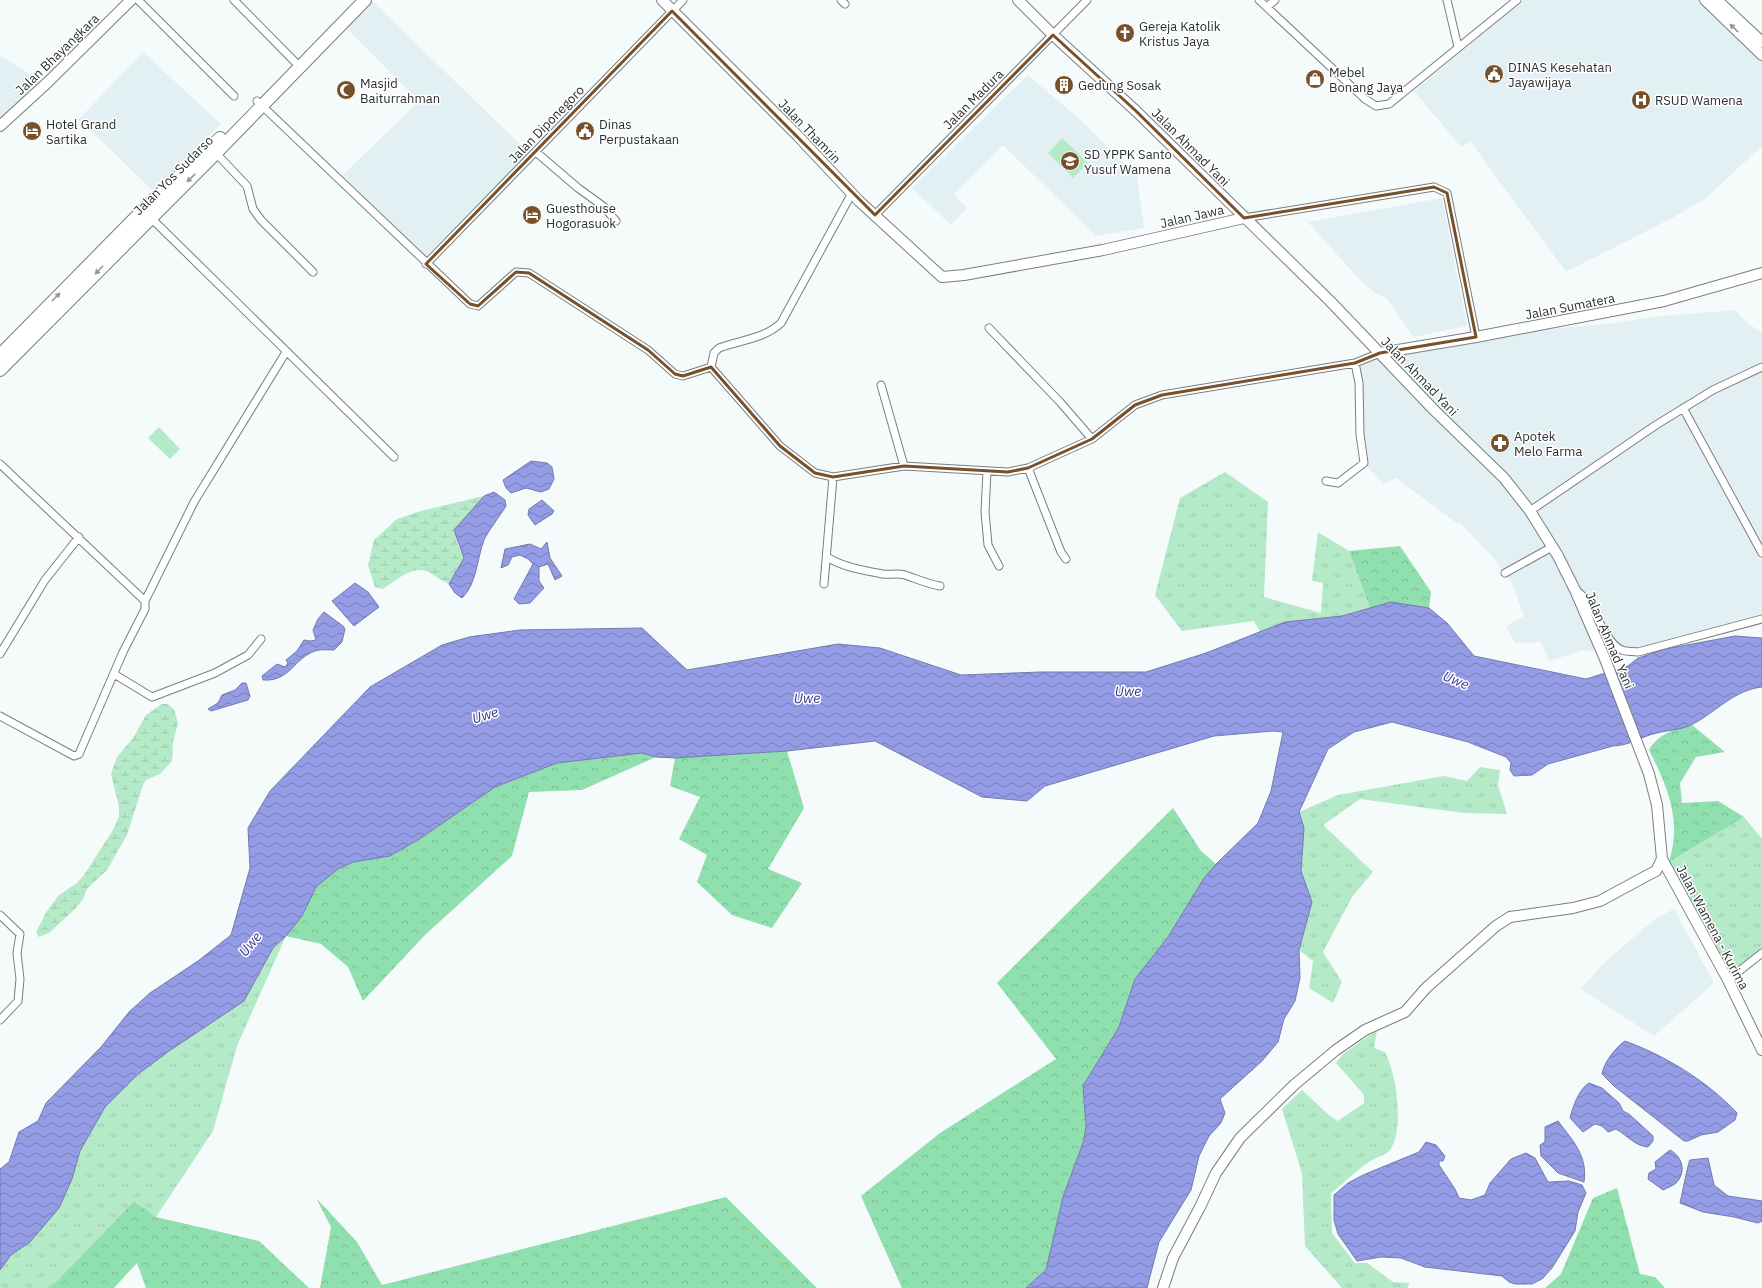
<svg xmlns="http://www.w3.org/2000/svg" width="1762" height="1288" font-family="'IBM Plex Sans',sans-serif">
	<defs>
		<pattern id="grass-tufts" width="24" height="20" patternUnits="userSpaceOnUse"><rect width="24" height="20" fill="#b5eac8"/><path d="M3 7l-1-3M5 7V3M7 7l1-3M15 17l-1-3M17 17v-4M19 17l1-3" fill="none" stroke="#9cc9ac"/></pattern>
		<pattern id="forest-crowns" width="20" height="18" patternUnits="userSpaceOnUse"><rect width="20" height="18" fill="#8fe0ae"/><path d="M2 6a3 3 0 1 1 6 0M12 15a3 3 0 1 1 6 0" fill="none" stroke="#7cc096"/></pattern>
		<pattern id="wetland-marsh" width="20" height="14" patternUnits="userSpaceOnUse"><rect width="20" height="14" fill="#b5eac8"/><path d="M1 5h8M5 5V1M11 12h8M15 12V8" fill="none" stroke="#9cc9ac"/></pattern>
		<pattern id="water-waves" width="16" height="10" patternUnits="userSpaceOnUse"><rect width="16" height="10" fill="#939ce5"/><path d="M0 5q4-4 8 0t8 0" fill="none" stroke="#7880ba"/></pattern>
	</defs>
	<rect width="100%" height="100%" fill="#f5fafb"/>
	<!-- built -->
	<path fill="#e2f0f4" d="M1524 0H1700L1762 60V146L1706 198 1674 217 1566 272 1470 141 1461 147 1414 91Z
		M372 1 529 153 425 257 343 175 419 101 346 28Z
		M143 52 221 124 154 192 79 119Z
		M0 55 40 81 0 119Z
		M1028 75 1085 124 1137 177 1144 228 1096 236 1003 145 954 194 967 208 951 225 912 188Z
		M1442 198 1467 326 1414 337 1386 298 1375 293 1360 280 1308 222Z
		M1736 310 1745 321 1762 333V621L1629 655 1584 650 1549 661 1541 642 1515 643 1506 626 1524 616 1511 581 1489 553 1459 522 1458 524 1396 478 1384 484 1366 465 1359 362 1503 333 1615 323 1662 316Z
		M1674 909 1714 983 1654 1036 1581 989 1604 963 1655 919Z"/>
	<!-- grass -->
	<path fill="url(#grass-tufts)" d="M1225 472 1268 502 1264 597 1321 613 1323 583 1312 581 1318 532 1349 551 1370 608 1342 616 1285 622 1260 632 1254 621 1182 631 1155 595 1180 498Z
		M1480 767 1500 770 1498 785 1507 814 1464 813 1360 799 1323 825 1373 872 1352 897 1323 952 1342 982 1333 1003 1309 988 1313 961 1299 950 1312 902 1301 871 1304 828 1299 812 1338 795 1444 776 1467 781Z
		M1744 817 1762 839V948L1729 976 1669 862Z
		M286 936 237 1046 213 1131 156 1217 134 1201 54 1284 47 1288H0V1270L11 1255 30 1242 59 1208 72 1179 80 1151 105 1107 137 1075 169 1051 244 1001 273 948Z
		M1377 1030 1374 1048 1385 1052C1396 1073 1405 1128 1390 1150 1387 1154 1379 1157 1374 1159 1358 1168 1346 1182 1331 1193L1332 1233 1355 1263H1367L1393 1282 1409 1283 1408 1288H1342L1305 1246 1302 1173 1282 1109 1302 1090 1330 1116 1338 1121 1364 1103V1095L1336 1063 1343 1054Z"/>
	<!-- forest -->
	<path fill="url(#forest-crowns)" d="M1400 546 1431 592 1429 608 1391 602 1370 608 1349 551Z
		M1692 725 1725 752 1696 757 1680 783 1682 803 1718 801 1744 817 1669 862C1682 820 1668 788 1649 750 1659 733 1673 730 1692 725Z
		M787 751 804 808 768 869 802 883 772 928 732 915 697 882 707 855 679 839 700 797 670 786 675 758Z
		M642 753 656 757 582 790 529 792 512 856 425 935 363 1001 348 967 321 944 286 936 302 916 316 887 338 869 353 862 390 856 421 838 495 787 557 763Z
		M1173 808 1201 851 1216 864 1204 878 1168 937 1135 979 1119 1027 1083 1086 1086 1126 1084 1140 1063 1197 1046 1270 1026 1288H902L861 1196 940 1133 1056 1059 997 983Z
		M1617 1188 1640 1274 1655 1277 1665 1288H1545L1561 1274 1593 1198Z
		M726 1197 817 1288H320L331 1227 316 1198 357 1242 382 1285Z
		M134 1201 156 1217 259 1241 309 1288H146L137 1263 114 1288H47L54 1284Z"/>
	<!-- wetland -->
	<path fill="url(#wetland-marsh)" d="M484 496 471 510 457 543 464 558 449 584C442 581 437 577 430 573 415 563 395 581 383 589L375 587 368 565 374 540 397 519 421 511Z
		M162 704H167L174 709 178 723 173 742 172 761 160 774 146 780 143 785 127 835 107 870 87 889 83 899 75 909 49 933 39 937 36 932 47 911 59 895 77 883 84 875 113 830 119 816V807L111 774 117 757 133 738 146 715Z"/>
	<!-- garden -->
	<path fill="#b5eac8" d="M1062 138 1088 163 1073 178 1048 153Z
		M159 427 180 449 170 459 148 438Z"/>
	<!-- water -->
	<path fill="url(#water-waves)" stroke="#747bae" d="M531 461 547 463 552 467 554 479 549 489 541 492 526 488 511 493 506 488 503 480Z
		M494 492 505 500 506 506C500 516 488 531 484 540 477 558 477 584 462 598L455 593 449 584 464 558 454 530 484 496Z
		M542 500 554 511 552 514 535 525 528 515 529 509Z
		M547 542 550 558 562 576 555 580 548 564 539 567V581L544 588 530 603 519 604 514 599 533 564 528 559 520 555 512 557 508 565 501 568 505 549 530 544 541 549Z
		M355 583 368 592 379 607 354 626 332 601Z
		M1391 602 1429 608 1447 623 1474 656 1586 679 1628 666 1638 658 1665 649 1735 636 1762 638V687C1734 690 1716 712 1693 724 1682 730 1668 730 1657 733 1642 736 1629 746 1613 746L1548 764 1532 775 1514 776 1510 770 1511 763 1506 757 1468 742 1392 722 1354 732 1328 749 1299 812 1304 828 1301 871 1312 902 1299 950 1300 978 1295 1001 1284 1019 1278 1042 1262 1061 1220 1099 1225 1113 1221 1123 1209 1136 1199 1156 1191 1190 1159 1242 1147 1288H1026L1046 1270 1063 1197 1084 1140 1086 1126 1083 1086 1119 1027 1135 979 1168 937 1204 878 1216 864 1258 823 1271 791 1283 732 1273 731 1214 736 1045 786 1027 801 982 797 875 741 787 751 675 758 656 757 642 753 557 763 495 787 421 838 390 856 353 862 338 869 316 887 302 916 286 936 273 948 244 1001 169 1051 137 1075 105 1107 80 1151 72 1179 59 1208 30 1242 11 1255 0 1270V1169L9 1162 19 1132 38 1121 46 1103 101 1047 129 1012 150 993 198 961 231 935 250 868 248 828 270 791 370 687 442 645 469 637 520 630 642 628 687 670 838 644 880 648 961 675 1041 672H1146L1206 653 1285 622 1342 616Z
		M324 612 343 626 345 629 342 642 334 650C328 650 320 649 315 651 294 658 290 682 263 680L262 676 277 664 285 667 288 663 286 660 297 651 304 640 310 641 316 640 313 630 318 619Z
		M242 683H246L250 696 248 700 211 711 208 709 218 703 222 695 235 690Z
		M1625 1041C1666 1056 1707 1081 1737 1113L1735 1120 1718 1132 1701 1135 1688 1141H1684L1614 1086 1602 1074C1604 1062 1616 1047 1625 1041Z
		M1589 1083 1602 1088 1619 1103 1623 1111 1629 1114 1653 1136V1141L1648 1147C1635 1146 1628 1136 1616 1129L1608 1132 1602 1126 1595 1124 1583 1132 1570 1118C1573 1106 1579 1089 1589 1083Z
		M1558 1121C1573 1141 1588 1156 1584 1182L1558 1173 1541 1156 1540 1145 1545 1142V1127Z
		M1426 1142 1436 1145 1445 1156 1443 1161H1439V1165L1455 1189 1459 1198 1471 1200 1485 1195 1490 1183 1511 1159 1526 1153 1535 1158 1548 1182 1569 1181 1582 1185 1586 1193 1578 1212 1575 1231 1552 1268 1542 1279 1532 1284H1515L1509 1282 1502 1276 1425 1267 1401 1258 1381 1257 1357 1261 1338 1234 1334 1220V1195L1348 1183 1363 1175 1419 1152Z
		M1670 1150C1683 1157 1687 1173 1675 1184 1672 1186 1667 1188 1663 1190L1648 1179 1649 1173 1656 1169 1655 1162Z
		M1708 1158 1714 1185 1728 1196 1762 1201V1221L1758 1223 1734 1217 1703 1212 1680 1203C1682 1195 1688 1163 1690 1160Z"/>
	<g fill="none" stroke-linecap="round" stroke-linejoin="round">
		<defs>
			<path id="street" d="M138 0 234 96
				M234 0 296 63
				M841 0 845 4
				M1259 0 1365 99 1376 106 1389 104 1517 0
				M1447 0 1458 47
				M1267 7 1275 0
				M257 101 470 304 478 306 516 272 529 273 648 350 675 374 683 376 711 367
				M213 150 247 186 253 209 261 220 313 272
				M536 152 578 188 603 206 616 221
				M875 215 1087 0
				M150 217 394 457
				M1244 218 1434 187 1447 193 1476 337
				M426 264 683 0
				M989 328 1060 402 1092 439
				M711 367 780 446 815 473 833 477 904 466 1008 472 1028 468 1092 439 1135 405 1162 395 1355 363 1380 353
				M711 367 714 353 719 348C740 340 764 339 781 323L852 193
				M881 385 904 466
				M1683 408 1762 553
				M0 464 145 601
				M1028 468 1061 552 1066 559
				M987 471 985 512 988 545 999 566
				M1326 481 1338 483 1364 463 1360 434 1359 383 1355 363
				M1530 511 1656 425 1713 390 1762 367
				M827 557C842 567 866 571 883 574 890 575 898 573 905 575 917 579 928 584 940 586
				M1505 573 1552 547
				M824 584 833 477
				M1577 591C1595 604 1605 644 1622 650 1626 652 1633 651 1638 652L1762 619
				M0 654 45 580 79 537
				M114 674 152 697 215 673 248 655 261 639
				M0 716 74 756 79 754 123 652 145 609V601L194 502 286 352
				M0 915 20 934 17 953 20 979 18 1001 0 1020
				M1728 980 1762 953"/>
			<path id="secondary" d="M662 0 795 133 859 201 942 277 964 275 1103 250 1244 218
				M1018 0 1053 35 1136 111 1330 301 1434 410 1504 478 1530 511 1558 556 1575 590 1605 659 1649 774 1657 805 1662 859 1728 980 1762 1050
				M1705 0 1762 55
				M1717 0 1762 42
				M0 126 48 82 131 0
				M1380 353 1476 337 1664 301 1762 273
				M1163 1288 1173 1258 1200 1207 1216 1173 1240 1138 1294 1085 1336 1050 1365 1030 1405 1012 1426 988 1496 926 1510 917 1573 908 1600 901 1648 875 1656 871 1662 859"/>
			<path id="highway" d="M0 355 143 210 220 138
				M0 370 216 153 365 0"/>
		</defs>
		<!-- street casing -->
		<use href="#street" stroke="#7a7e7f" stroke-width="9"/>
		<!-- secondary casing -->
		<use href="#secondary" stroke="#7a7e7f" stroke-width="12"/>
		<!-- highway casing -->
		<use href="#highway" stroke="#7a7e7f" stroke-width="14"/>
		<!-- street -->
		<use href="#street" stroke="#fff" stroke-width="7"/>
		<!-- secondary -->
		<use href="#secondary" stroke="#fff" stroke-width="10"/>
		<!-- highway -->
		<use href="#highway" stroke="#fff" stroke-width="12"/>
	</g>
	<!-- one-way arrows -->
	<defs><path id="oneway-solid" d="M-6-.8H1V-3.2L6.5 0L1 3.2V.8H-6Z"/></defs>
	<g fill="#969797">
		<use href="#oneway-solid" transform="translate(1734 28) rotate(-136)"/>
		<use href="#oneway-solid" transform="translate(191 178) rotate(136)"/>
		<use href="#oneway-solid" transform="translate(99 270) rotate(134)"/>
		<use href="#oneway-solid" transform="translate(56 297) rotate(-45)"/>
	</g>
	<!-- marked area -->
	<path fill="none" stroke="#76512c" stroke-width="3" stroke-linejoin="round" d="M672 11 875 215 1053 35 1136 111 1244 218 1434 187 1447 193 1476 337 1380 353 1355 363 1162 395 1135 405 1092 439 1028 468 1008 472 904 466 833 477 815 473 780 446 711 367 683 376 675 374 648 350 529 273 516 272 478 306 470 304 426 264Z"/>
	<!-- icons -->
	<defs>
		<symbol id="church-disc" viewBox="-11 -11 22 22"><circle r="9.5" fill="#76512c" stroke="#fff"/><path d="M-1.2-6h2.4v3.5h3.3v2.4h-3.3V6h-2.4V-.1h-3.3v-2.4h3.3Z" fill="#fff"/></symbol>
		<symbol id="civic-disc" viewBox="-11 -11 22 22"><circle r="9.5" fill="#76512c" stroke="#fff"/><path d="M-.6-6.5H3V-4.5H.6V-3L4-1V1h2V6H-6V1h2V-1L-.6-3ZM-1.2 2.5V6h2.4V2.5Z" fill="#fff"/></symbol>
		<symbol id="shop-disc" viewBox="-11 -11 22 22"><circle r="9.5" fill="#76512c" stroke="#fff"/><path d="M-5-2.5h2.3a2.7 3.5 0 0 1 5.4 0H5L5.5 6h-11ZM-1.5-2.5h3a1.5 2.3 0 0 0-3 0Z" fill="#fff"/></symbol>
		<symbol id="building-disc" viewBox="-11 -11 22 22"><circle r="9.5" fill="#76512c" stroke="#fff"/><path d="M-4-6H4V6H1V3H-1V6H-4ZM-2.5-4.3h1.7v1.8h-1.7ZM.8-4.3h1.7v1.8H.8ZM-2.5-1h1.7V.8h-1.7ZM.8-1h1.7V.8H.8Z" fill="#fff"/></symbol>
		<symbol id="mosque-disc" viewBox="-11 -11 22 22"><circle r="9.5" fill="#76512c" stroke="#fff"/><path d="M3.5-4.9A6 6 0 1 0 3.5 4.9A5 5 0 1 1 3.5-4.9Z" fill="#fff"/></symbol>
		<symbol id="hospital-disc" viewBox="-11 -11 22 22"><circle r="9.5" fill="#76512c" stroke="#fff"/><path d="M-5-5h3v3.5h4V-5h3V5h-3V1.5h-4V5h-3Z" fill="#fff"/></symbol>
		<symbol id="hotel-disc" viewBox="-11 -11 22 22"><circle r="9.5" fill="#76512c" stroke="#fff"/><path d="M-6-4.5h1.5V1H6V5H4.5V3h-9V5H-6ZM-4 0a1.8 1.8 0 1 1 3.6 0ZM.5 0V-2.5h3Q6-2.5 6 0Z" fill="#fff"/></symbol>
		<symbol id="school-disc" viewBox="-11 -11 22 22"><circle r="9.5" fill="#76512c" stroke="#fff"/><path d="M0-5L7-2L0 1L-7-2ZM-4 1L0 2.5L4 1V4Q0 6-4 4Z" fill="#fff"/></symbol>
		<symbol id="pharmacy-disc" viewBox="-11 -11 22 22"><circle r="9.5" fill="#76512c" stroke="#fff"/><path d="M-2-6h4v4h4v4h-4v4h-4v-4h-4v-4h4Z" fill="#fff"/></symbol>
	</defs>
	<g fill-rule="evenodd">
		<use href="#church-disc" x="1114" y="22" width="22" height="22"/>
		<use href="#civic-disc" x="1483" y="63" width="22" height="22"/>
		<use href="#shop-disc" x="1304" y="68" width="22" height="22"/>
		<use href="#building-disc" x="1053" y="74" width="22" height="22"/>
		<use href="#mosque-disc" x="335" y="79" width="22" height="22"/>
		<use href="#hospital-disc" x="1630" y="89" width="22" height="22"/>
		<use href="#hotel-disc" x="21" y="120" width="22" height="22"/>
		<use href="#civic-disc" x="574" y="120" width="22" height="22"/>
		<use href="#school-disc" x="1059" y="150" width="22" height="22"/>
		<use href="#hotel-disc" x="521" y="204" width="22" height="22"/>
		<use href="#pharmacy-disc" x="1489" y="432" width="22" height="22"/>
	</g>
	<g text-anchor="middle" stroke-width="3" stroke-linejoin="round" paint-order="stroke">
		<!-- poi labels -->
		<g font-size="13" fill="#2d2f2f" stroke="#fff" text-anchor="start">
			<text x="1139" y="31">Gereja Katolik<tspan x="1139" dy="15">Kristus Jaya</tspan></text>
			<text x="1508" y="72">DINAS Kesehatan<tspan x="1508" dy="15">Jayawijaya</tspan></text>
			<text x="1329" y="77">Mebel<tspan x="1329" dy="15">Bonang Jaya</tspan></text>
			<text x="360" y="88">Masjid<tspan x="360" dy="15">Baiturrahman</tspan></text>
			<text x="1078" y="90">Gedung Sosak</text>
			<text x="1655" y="105">RSUD Wamena</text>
			<text x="46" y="129">Hotel Grand<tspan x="46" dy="15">Sartika</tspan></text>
			<text x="599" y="129">Dinas<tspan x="599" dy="15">Perpustakaan</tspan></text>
			<text x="1084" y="159">SD YPPK Santo<tspan x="1084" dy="15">Yusuf Wamena</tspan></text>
			<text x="546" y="213">Guesthouse<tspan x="546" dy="15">Hogorasuok</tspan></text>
			<text x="1514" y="441">Apotek<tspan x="1514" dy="15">Melo Farma</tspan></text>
		</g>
		<!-- street labels -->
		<g font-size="13" fill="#2d2f2f" stroke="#fff">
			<text transform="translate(57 54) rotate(-44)" y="5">Jalan Bhayangkara</text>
			<text transform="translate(973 99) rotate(-45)" y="5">Jalan Madura</text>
			<text transform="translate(546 124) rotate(-46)" y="5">Jalan Diponegoro</text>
			<text transform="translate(810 131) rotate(46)" y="5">Jalan Thamrin</text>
			<text transform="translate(1191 147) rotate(45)" y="5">Jalan Ahmad Yani</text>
			<text transform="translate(173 175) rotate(-45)" y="5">Jalan Yos Sudarso</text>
			<text transform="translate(1192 216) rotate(-13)" y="5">Jalan Jawa</text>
			<text transform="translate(1570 306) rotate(-11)" y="5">Jalan Sumatera</text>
			<text transform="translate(1420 376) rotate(46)" y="5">Jalan Ahmad Yani</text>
			<text transform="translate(1610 640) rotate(67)" y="5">Jalan Ahmad Yani</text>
			<text transform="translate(1713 927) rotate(62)" y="5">Jalan Wamena - Kurima</text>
		</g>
		<!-- water labels -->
		<g font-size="14" font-style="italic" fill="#343589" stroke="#fff">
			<text transform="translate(1456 680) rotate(23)" y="5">Uwe</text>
			<text transform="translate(1128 691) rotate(-1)" y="5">Uwe</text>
			<text transform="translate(807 698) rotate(-1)" y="5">Uwe</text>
			<text transform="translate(485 715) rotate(-17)" y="5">Uwe</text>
			<text transform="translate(250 944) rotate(-51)" y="5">Uwe</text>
		</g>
	</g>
</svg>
